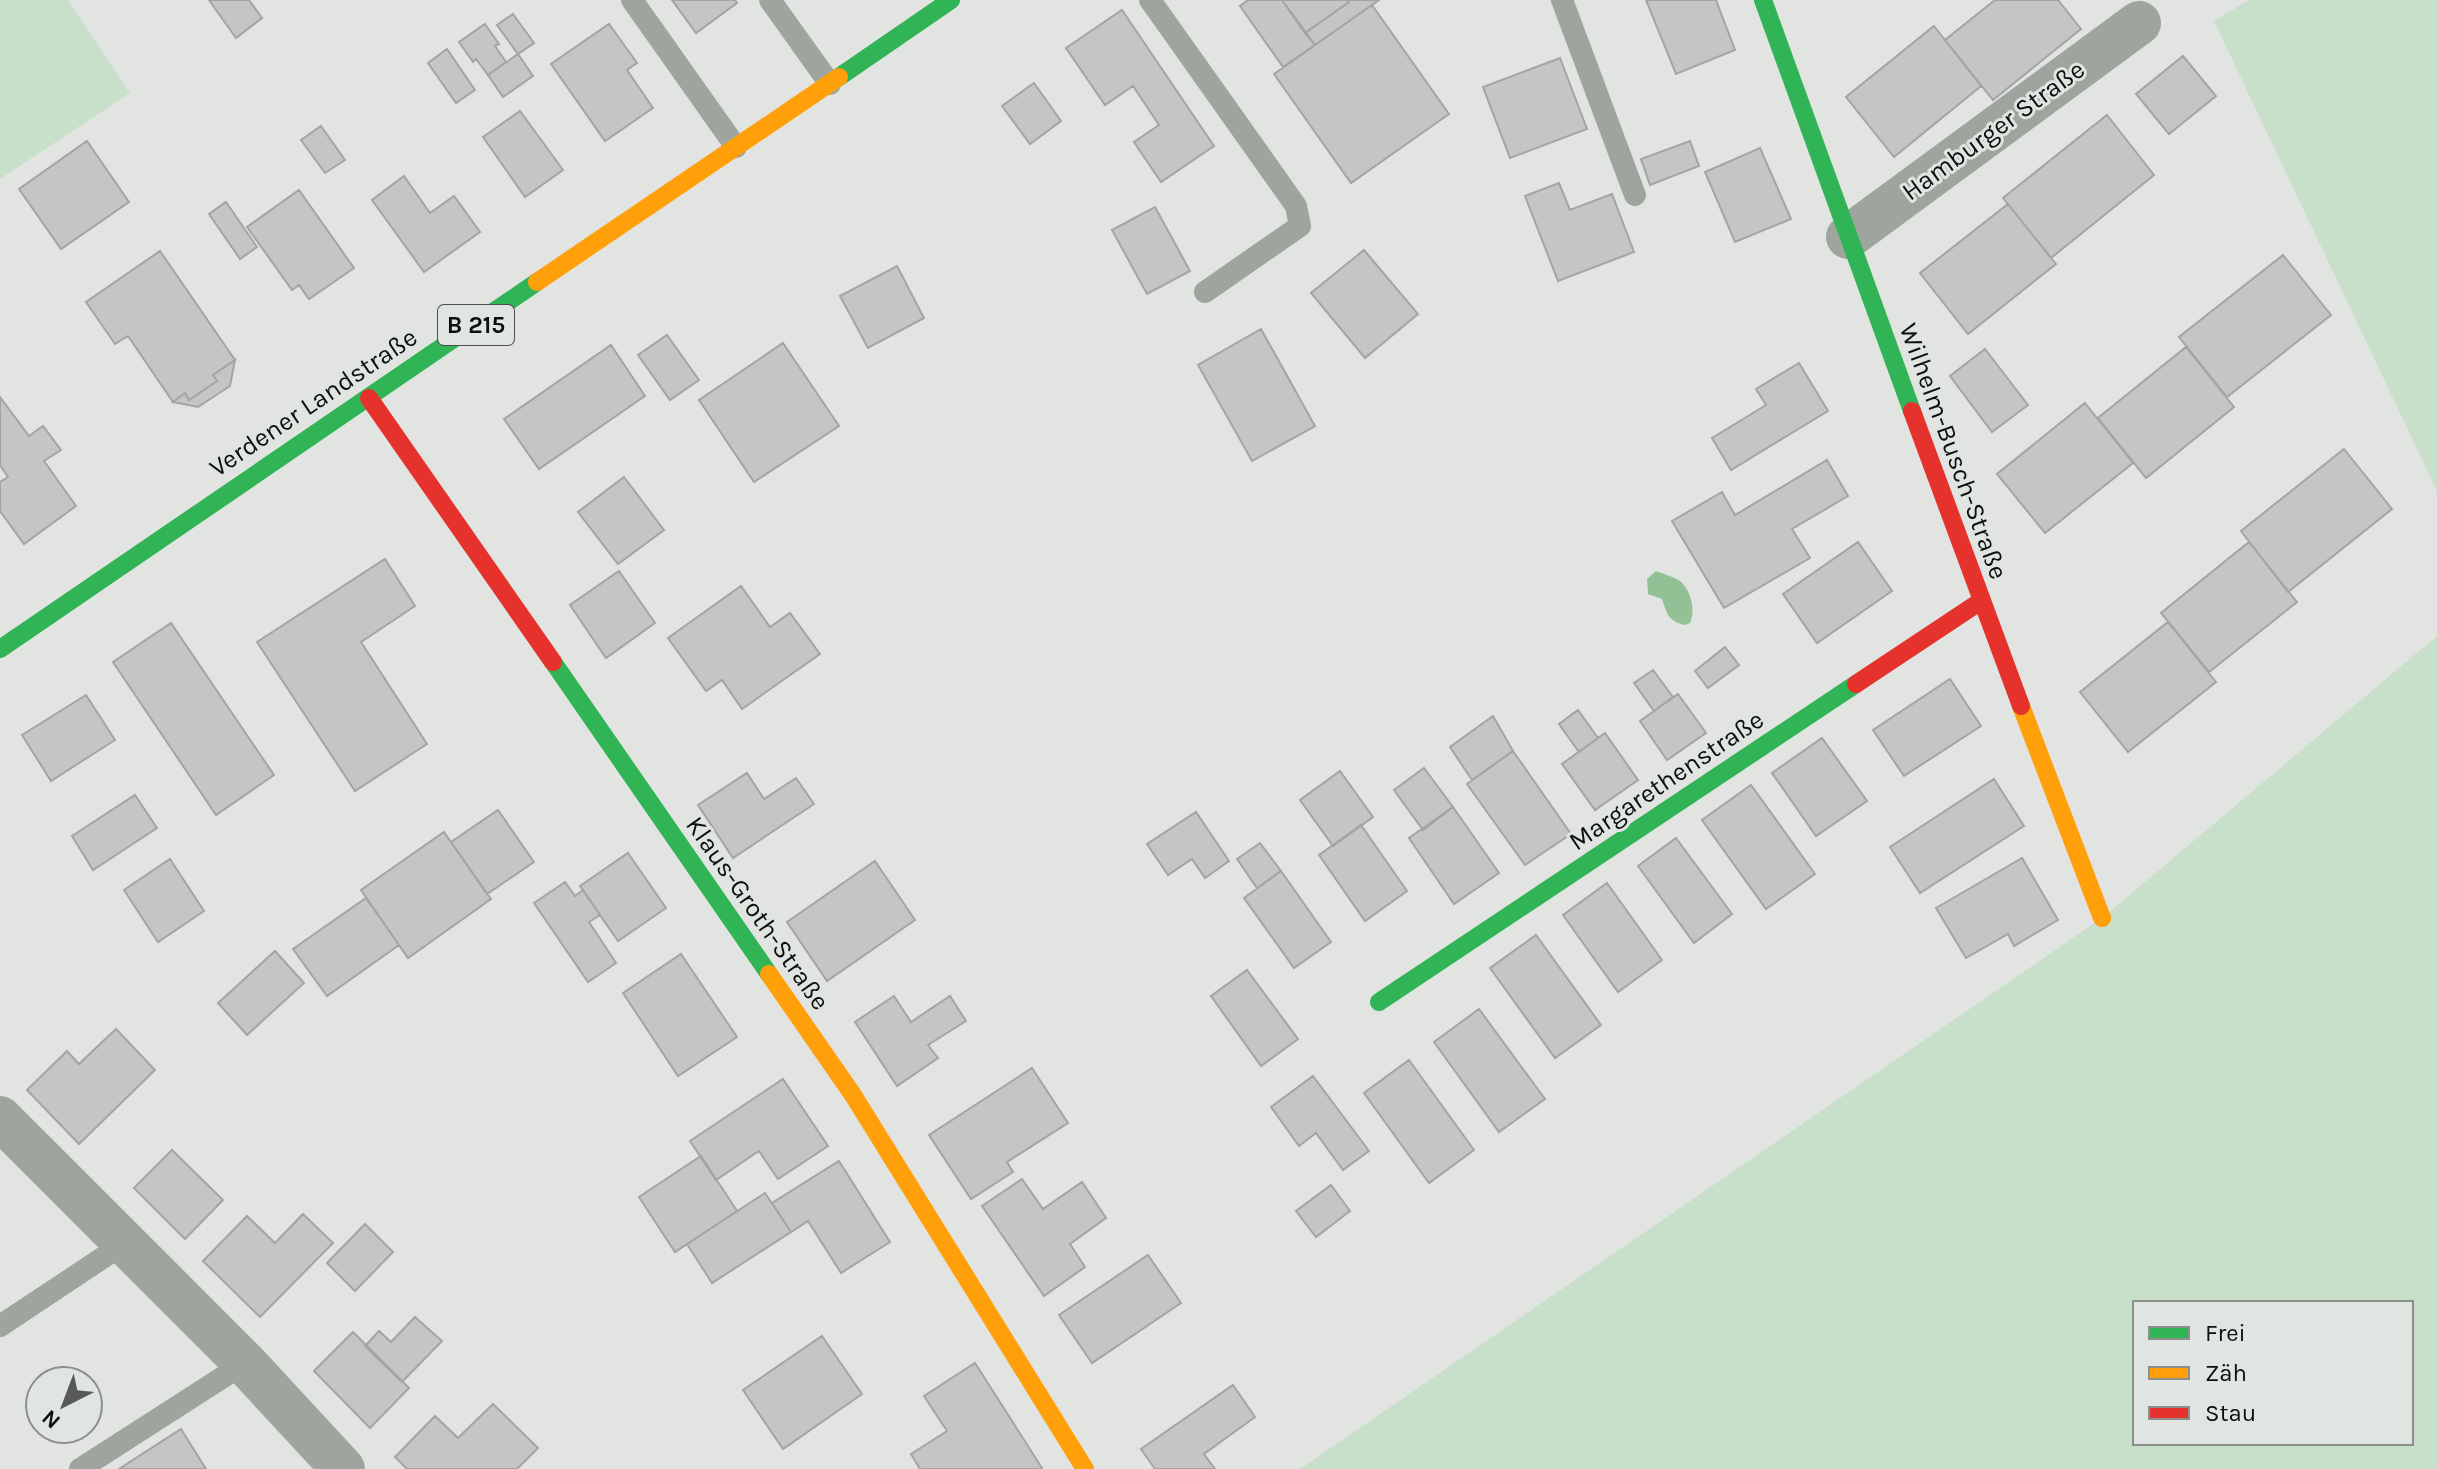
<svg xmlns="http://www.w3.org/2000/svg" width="2437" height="1469" font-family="Karla,sans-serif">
	<rect width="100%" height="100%" fill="#e2e4e2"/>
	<!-- green -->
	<path fill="#c8dfca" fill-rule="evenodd" d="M0 0H68L130 93 0 179Z
		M2249 0H2437V491L2214 21Z
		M2437 636V1469H1300L2102 918ZM2135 1303H2411V1443H2135Z"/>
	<!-- water -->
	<path fill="#92c196" d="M1656 571C1664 574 1674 577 1680 581 1691 590 1696 611 1690 623L1685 625C1668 621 1667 614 1662 599L1648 594 1647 579Z"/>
	<!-- building -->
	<path fill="#c5c5c5" stroke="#a4a4a4" stroke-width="2" d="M209 0H249L262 18 236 38Z
		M672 0H735L737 3 696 33Z
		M1248 0H1282L1315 45 1283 67 1240 6Z
		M1282 0H1347L1349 2 1305 33Z
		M1347 0H1379L1315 45 1305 33 1349 2Z
		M1646 0H1716L1735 50 1676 74Z
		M1995 0H2058L2081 29 1993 100 1945 40Z
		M1372 5 1449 114 1351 183 1274 74Z
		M1122 10 1214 146 1161 182 1134 142 1159 125 1133 86 1105 105 1066 48Z
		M513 14 534 43 518 54 497 25Z
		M485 24 499 44 495 46 506 62 488 75 476 59 473 62 459 42Z
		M609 24 637 63 627 70 653 108 605 141 551 64Z
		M1934 26 1981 86 1894 157 1846 97Z
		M447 49 475 90 456 103 428 63Z
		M518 54 533 76 503 97 488 75Z
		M2183 56 2216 96 2169 134 2136 94Z
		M1560 58 1587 129 1510 158 1483 87Z
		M1034 83 1061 121 1030 144 1002 106Z
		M520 111 563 170 525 197 483 137Z
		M2107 115 2154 175 2051 258 2003 198Z
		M321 126 345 160 325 173 301 140Z
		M87 141 129 202 61 249 19 189Z
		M1690 141 1699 166 1650 185 1641 159Z
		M1760 148 1791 219 1735 242 1705 172Z
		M404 176 430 213 454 196 480 232 424 272 372 200Z
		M1559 183 1570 210 1612 194 1634 252 1558 281 1525 196Z
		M299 190 354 268 309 299 299 285 292 290 247 227Z
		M226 202 257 247 240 259 209 214Z
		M2008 204 2056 264 1968 334 1920 273Z
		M1155 207 1190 271 1147 294 1112 230Z
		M1364 250 1418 314 1365 358 1311 293Z
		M160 251 235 360 213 375 217 381 189 400 185 393 173 402 128 336 115 344 86 302Z
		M2283 255 2331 315 2227 397 2179 337Z
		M897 266 924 318 868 348 840 296Z
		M1261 329 1315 426 1252 461 1198 365Z
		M667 335 699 380 670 400 638 355Z
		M783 343 839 426 754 482 699 400Z
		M611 345 645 396 539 469 504 419Z
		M2186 347 2234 407 2146 478 2098 418Z
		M1985 349 2028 405 1992 432 1950 376Z
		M235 360 230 386 198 407 173 402 185 393 189 400 217 381 213 375Z
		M1799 363 1828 411 1731 470 1712 438 1766 405 1756 389Z
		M0 397 29 436 43 426 61 450 44 461 76 506 24 544 0 511V482L8 477 0 465Z
		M2085 403 2133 463 2045 533 1997 474Z
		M2344 449 2392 509 2288 592 2241 531Z
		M1827 460 1848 496 1792 529 1810 558 1724 608 1672 521 1722 492 1735 515Z
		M624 477 664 530 618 564 578 512Z
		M1858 542 1892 591 1817 643 1783 594Z
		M2249 542 2297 602 2209 672 2161 613Z
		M385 559 415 606 361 642 427 744 355 791 257 642Z
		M619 571 655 623 606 658 570 605Z
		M741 586 770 627 790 613 820 654 742 709 722 680 706 691 668 638Z
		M2168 622 2216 682 2128 752 2080 692Z
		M171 623 274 775 216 815 113 662Z
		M1725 647 1739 665 1708 688 1695 671Z
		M1653 670 1673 697 1654 711 1634 683Z
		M1950 679 1981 726 1904 776 1873 730Z
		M1678 694 1706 733 1667 760 1640 721Z
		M86 695 115 740 51 781 22 735Z
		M1578 710 1598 738 1579 752 1559 724Z
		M1493 716 1513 751 1472 780 1450 747Z
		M1605 733 1638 780 1595 810 1562 764Z
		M1822 738 1867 801 1816 836 1772 773Z
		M1513 751 1571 834 1525 865 1467 784Z
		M1424 768 1453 807 1423 830 1394 790Z
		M1340 771 1373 817 1333 846 1300 800Z
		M747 773 764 799 796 778 814 804 733 858 698 805Z
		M1994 779 2024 826 1920 893 1890 847Z
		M1751 785 1815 874 1766 909 1702 820Z
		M135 795 157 828 93 870 72 836Z
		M1453 807 1499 873 1454 904 1409 838Z
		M498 810 534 862 487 894 451 842Z
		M1196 812 1229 861 1205 878 1192 859 1168 875 1147 844Z
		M1361 825 1407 891 1365 921 1319 855Z
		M444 832 491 899 408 958 361 890Z
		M1676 838 1732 914 1694 943 1638 866Z
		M1260 843 1281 871 1257 888 1237 859Z
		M628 853 666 908 618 941 580 886Z
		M2022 858 2058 920 2014 946 2008 934 1966 958 1936 908Z
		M170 859 204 911 158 942 124 890Z
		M875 861 915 920 827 981 787 922Z
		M1281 871 1331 942 1294 968 1244 898Z
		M565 882 575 896 583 890 600 915 589 922 616 963 588 982 534 903Z
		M1607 883 1662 960 1618 992 1563 915Z
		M366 898 399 945 327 996 293 949Z
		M1536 935 1601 1025 1555 1058 1490 968Z
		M275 951 304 983 247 1035 218 1003Z
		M681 954 737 1037 678 1076 623 993Z
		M1247 970 1298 1039 1261 1066 1211 996Z
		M894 996 911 1022 950 996 966 1021 928 1045 938 1058 897 1086 855 1022Z
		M1479 1009 1545 1099 1499 1132 1434 1042Z
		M116 1029 155 1070 79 1144 27 1090 67 1051 79 1064Z
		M1409 1060 1474 1150 1429 1183 1364 1093Z
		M1032 1068 1068 1123 1007 1162 1013 1172 971 1199 929 1135Z
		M1313 1076 1369 1151 1343 1170 1316 1133 1299 1146 1271 1107Z
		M783 1079 828 1146 778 1179 759 1151 716 1180 690 1141Z
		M172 1150 223 1200 185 1239 134 1188Z
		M701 1156 737 1211 675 1252 639 1197Z
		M839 1161 890 1242 841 1273 808 1221 791 1232 772 1203Z
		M1022 1179 1043 1209 1082 1182 1106 1218 1070 1244 1085 1267 1044 1296 982 1206Z
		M1331 1185 1350 1211 1316 1237 1296 1211Z
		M765 1193 791 1232 712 1283 687 1244Z
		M303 1214 333 1243 260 1317 203 1261 247 1216 275 1243Z
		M365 1224 393 1252 355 1291 327 1263Z
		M1148 1255 1181 1303 1092 1363 1059 1315Z
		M415 1317 442 1341 402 1382 365 1346 379 1331 391 1342Z
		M353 1332 409 1388 370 1428 314 1371Z
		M822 1336 862 1394 783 1449 743 1390Z
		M975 1363 1042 1468 1041 1469H920L911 1454 947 1431 924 1396Z
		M1233 1385 1255 1417 1204 1454 1215 1469H1155L1141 1449Z
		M493 1404 538 1448 517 1469H407L395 1457 435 1416 458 1438Z
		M181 1429 206 1469H119Z"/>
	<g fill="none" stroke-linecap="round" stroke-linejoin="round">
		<!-- lane -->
		<path stroke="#9da59e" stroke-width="22" d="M632 0 736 147
			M770 0 830 84
			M1150 0 1296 206 1300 226 1205 292
			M1562 0 1635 195
			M0 1326 125 1243
			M80 1469 245 1363"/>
		<!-- street -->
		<path stroke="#9da59e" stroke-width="44" d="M1848 237 2139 23
			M0 1118 245 1363 343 1469"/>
		<!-- fast -->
		<path stroke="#30b455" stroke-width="18" d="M1763 0 1912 411
			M839 77 951 0
			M0 649 537 282
			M553 662 769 974
			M1379 1002 1856 684"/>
		<!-- slow -->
		<path stroke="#ff9f0a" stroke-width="18" d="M537 282 839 77
			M2021 706 2102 918
			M769 974 853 1095 1085 1469"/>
		<!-- jam -->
		<path stroke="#e5322d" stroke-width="18" d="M369 398 553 662
			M1912 411 2021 706
			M1856 684 1981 601"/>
	</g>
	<g text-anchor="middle" stroke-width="6" stroke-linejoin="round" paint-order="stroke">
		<!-- shield labels -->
		<rect fill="#e1e5e1" stroke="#4d4f4d" stroke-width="2" x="438" y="305" width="76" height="40" rx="6"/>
		<g font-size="24" font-weight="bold" fill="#0d0f0d">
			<text x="476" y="333">B 215</text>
		</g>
		<!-- street labels -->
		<g font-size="26" fill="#0d0f0d" stroke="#e1e5e1">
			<text transform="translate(1993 130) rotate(-36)" y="9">Hamburger Straße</text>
			<text transform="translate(313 402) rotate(-34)" y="9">Verdener Landstraße</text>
			<text transform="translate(1954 451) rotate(70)" y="9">Wilhelm-Busch-Straße</text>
			<text transform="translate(1666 780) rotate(-34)" y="9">Margarethenstraße</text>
			<text transform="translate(758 913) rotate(55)" y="9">Klaus-Groth-Straße</text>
		</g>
	</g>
	<!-- legend -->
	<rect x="2133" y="1301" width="280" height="144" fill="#e1e5e1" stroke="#8c8f8c" stroke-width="2"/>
	<rect x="2149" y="1327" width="40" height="12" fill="#30b455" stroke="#8c8f8c" stroke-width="2"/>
	<text x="2205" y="1341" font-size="24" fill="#0d0f0d">Frei</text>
	<rect x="2149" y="1367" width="40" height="12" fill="#ff9f0a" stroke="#8c8f8c" stroke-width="2"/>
	<text x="2205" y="1381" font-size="24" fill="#0d0f0d">Zäh</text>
	<rect x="2149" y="1407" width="40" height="12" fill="#e5322d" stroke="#8c8f8c" stroke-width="2"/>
	<text x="2205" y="1421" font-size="24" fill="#0d0f0d">Stau</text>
	<!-- north arrow -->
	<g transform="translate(64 1405) rotate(222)"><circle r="38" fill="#e1e5e1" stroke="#8c8f8c" stroke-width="2"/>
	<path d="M0-6L14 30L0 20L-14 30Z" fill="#585a58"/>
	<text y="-12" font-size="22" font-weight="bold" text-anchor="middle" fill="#0d0f0d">N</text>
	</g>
</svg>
